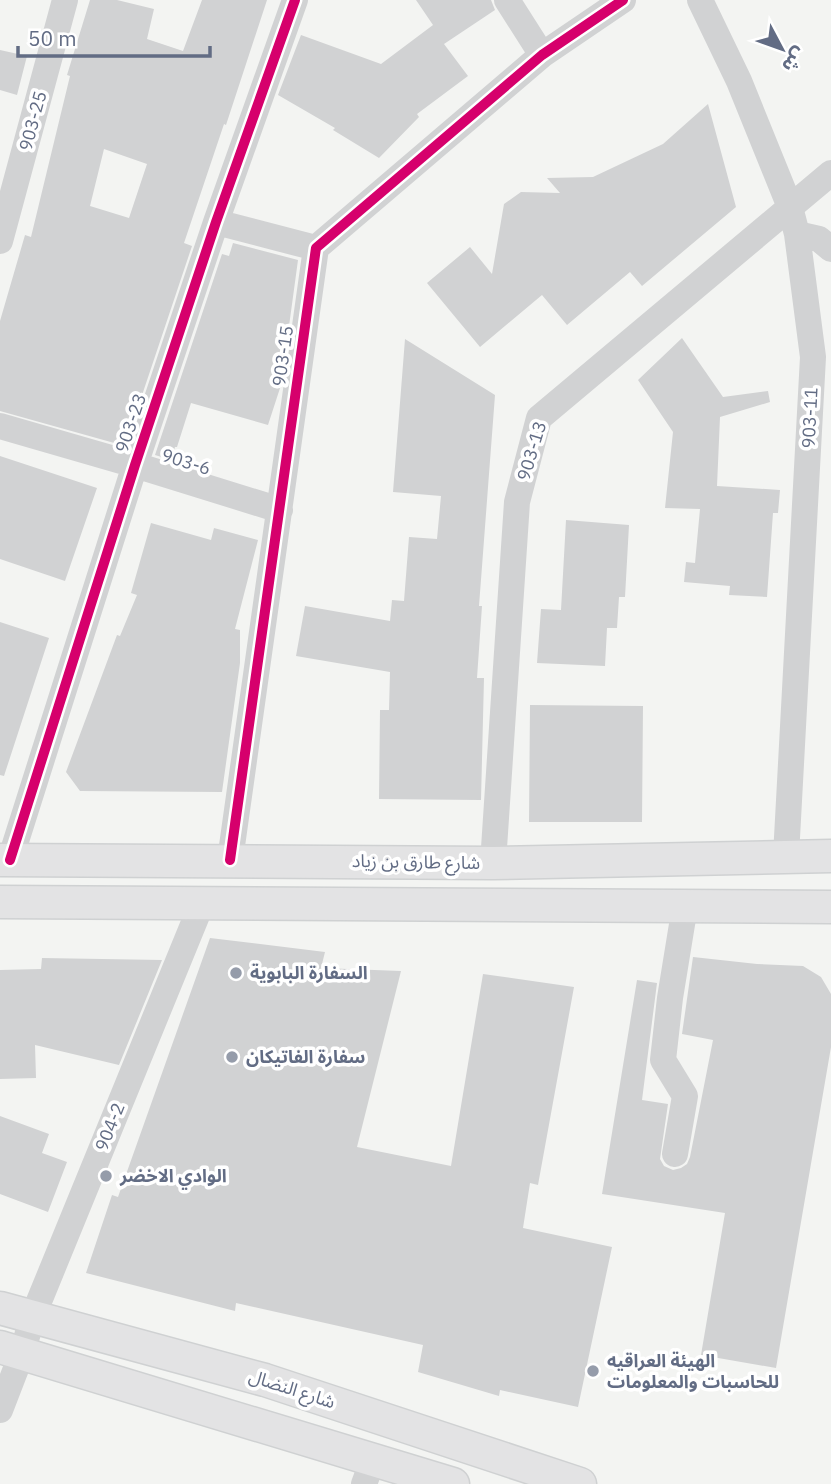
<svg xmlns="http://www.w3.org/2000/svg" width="831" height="1484" font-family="'IBM Plex Sans','Noto Sans Arabic',sans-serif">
	<rect width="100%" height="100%" fill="#f3f4f2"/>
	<!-- building -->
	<path fill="#d1d2d3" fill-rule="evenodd" d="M90 0H117L154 9 147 39 183 51 202 0H267L226 125 224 124 184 243 192 246 125 446 0 411V321L25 235 31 237 70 76 67 75ZM104 149 147 164 129 218 90 206Z
		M416 0H491L495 10 444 44 468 76 417 114 419 117 379 158 333 130 335 128 278 95 301 35 381 64 433 25Z
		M0 50 27 56 17 95 0 90Z
		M708 104 736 207 642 286 630 272 567 325 542 295 480 347 427 283 470 247 492 274 504 204 521 192 560 193 547 178 593 177 663 144Z
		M233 243 298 260 281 385 268 425 191 403 177 447H175L171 460 155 455 222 254 229 256Z
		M682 338 723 397 768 391 770 402 720 417 717 486 780 490 778 513H773L767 597 729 595 730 586 684 582 686 562 695 563 700 509 665 508 673 432 638 380Z
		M405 339 495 395 479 606H482L477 678H484L481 800 379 799 380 710H389L390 672 296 656 305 606 390 621 392 600 404 601 409 537 437 539 441 496 393 492Z
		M0 456 97 488 65 581 0 559Z
		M566 520 629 525 625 597H619L617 628H607L605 666 537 663 541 609 561 610Z
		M151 523 211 540 214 528 258 540 235 629 240 630V663L222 792 80 791 66 772 117 635 120 636 137 595 131 593Z
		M0 622 49 638 4 776 0 775Z
		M530 705 643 706 642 822H529Z
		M210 938 325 952 321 968 401 971 357 1147 451 1166 483 974 574 987 538 1185 530 1183 523 1228 612 1247 578 1407 500 1390 499 1396 418 1372 423 1345 236 1303 235 1311 86 1273 112 1195 118 1197Z
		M693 957 757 964 803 966 821 977 831 994V1047L776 1368 701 1355 725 1213 602 1194 637 980 657 983 642 1100 668 1104 660 1159 664 1166 673 1170 681 1168 687 1164 690 1157 713 1040 682 1034Z
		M42 958 162 960 119 1065 35 1045 36 1078 0 1079V970L41 969Z
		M0 1116 49 1134 42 1153 67 1162 48 1212 0 1194Z"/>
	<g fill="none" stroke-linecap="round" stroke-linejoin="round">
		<defs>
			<path id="major" d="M0 860 493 863 831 856
				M0 902 831 907
				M0 1308 265 1380 580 1484
				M0 1347 453 1484"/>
		</defs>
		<!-- major casing -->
		<use href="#major" stroke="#cfd1d2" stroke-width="35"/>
		<!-- minor -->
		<path stroke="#d1d2d3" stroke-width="26" d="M507 0 542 55
			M700 0 739 81 790 207 797 234 813 357 786 856
			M216 222 316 248
			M797 234 819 239 831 249
			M0 241 65 0
			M0 426 135 465 280 510
			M10 860 135 465 216 222 295 0
			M230 860 316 248 542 55 623 0
			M493 863 517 502 539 418 831 173
			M675 1154 685 1096 663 1060 670 998 685 906
			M0 1410 22 1353 33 1316 202 903
			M364 1484 373 1460"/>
		<!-- major -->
		<use href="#major" stroke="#e3e3e4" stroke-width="32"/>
		<defs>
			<path id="cycleway" d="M10 860 135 465 216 222 295 0
				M230 860 316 248 542 55 623 0"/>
		</defs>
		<!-- cycleway casing -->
		<use href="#cycleway" stroke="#fff" stroke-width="15"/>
		<!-- cycleway -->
		<use href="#cycleway" stroke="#d6006c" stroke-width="10"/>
	</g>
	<!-- markers -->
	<g fill="#959caa" stroke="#fff" stroke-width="2.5">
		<circle cx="236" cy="973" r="7"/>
		<circle cx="232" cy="1057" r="7"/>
		<circle cx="106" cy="1176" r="7"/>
		<circle cx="593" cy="1371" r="7"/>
	</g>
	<g text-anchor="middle" stroke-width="7" stroke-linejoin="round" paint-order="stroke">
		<!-- street labels -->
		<g font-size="18" fill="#626c84" stroke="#fff">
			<text transform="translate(33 121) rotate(-75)" y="6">903-25</text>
			<text transform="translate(283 356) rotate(-82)" y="6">903-15</text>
			<text transform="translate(810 418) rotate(-87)" y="6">903-11</text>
			<text transform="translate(131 423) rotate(-71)" y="6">903-23</text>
			<text transform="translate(532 451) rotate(-73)" y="6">903-13</text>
			<text transform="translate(186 462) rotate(17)" y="6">903-6</text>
			<text transform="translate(416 862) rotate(1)" y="6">شارع طارق بن زياد</text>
			<text transform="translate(110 1127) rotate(-68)" y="6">904-2</text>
			<text transform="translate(292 1389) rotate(18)" y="6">شارع النضال</text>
		</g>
		<!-- poi labels -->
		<g font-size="18" font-weight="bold" fill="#626c84" stroke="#fff" text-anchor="start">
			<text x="250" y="979">السفارة البابوية</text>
			<text x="246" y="1063">سفارة الفاتيكان</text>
			<text x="120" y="1182">الوادي الاخضر</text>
			<text x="607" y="1367">الهيئة العراقيه<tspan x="607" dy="21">للحاسبات والمعلومات</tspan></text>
		</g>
	</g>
	<!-- north arrow -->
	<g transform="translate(782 49) rotate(131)" stroke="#ffffff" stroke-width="5" paint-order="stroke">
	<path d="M0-5L12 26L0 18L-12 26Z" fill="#626c84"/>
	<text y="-10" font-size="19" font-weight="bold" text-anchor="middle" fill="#626c84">ش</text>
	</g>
	<!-- scale -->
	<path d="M18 46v10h192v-10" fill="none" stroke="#626c84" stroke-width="3.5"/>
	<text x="28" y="46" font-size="21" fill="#626c84" stroke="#ffffff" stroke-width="5" paint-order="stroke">50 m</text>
</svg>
